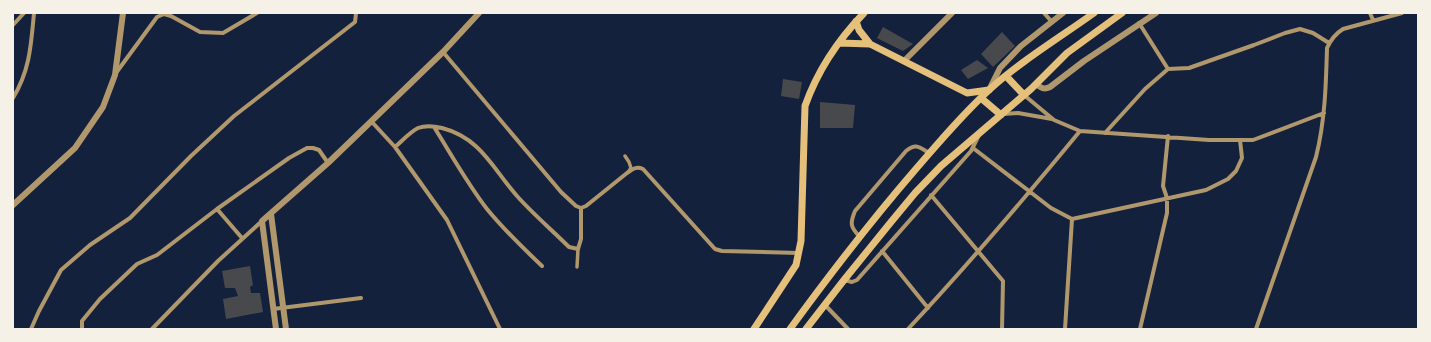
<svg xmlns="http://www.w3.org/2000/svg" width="1431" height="342" font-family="Overpass,sans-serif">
	<rect width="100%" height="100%" fill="#14213d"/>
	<!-- building -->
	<path fill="#48494c" d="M883 27 913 44 903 51 877 38Z
		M1002 32 1015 46 993 67 981 54Z
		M977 60 988 68 968 79 961 70Z
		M783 79 802 82 799 99 781 96Z
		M820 102 855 105 853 128H820Z
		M250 266 253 285 250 287 251 293H260L263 312 226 319 223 299 238 296 235 288H225L222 271Z"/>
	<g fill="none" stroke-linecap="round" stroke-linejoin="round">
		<!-- pedestrian -->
		<path stroke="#b1986c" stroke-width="3.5" d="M625 156 629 162 631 168 629 171
			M577 267 578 249"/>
		<!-- minor -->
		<path stroke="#b1986c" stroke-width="4" d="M1044 13 1052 22
			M1370 13 1373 20
			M1139 23 1168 69
			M13 25 24 13
			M443 52 561 192 576 206 581 208 586 206 627 173C633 169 636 166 643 169L715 249 722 251 799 253
			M116 73 157 17 164 14 171 16 200 32 223 33 257 13
			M1024 95 1054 120 1080 131 1209 140H1253L1324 113
			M13 98C30 70 31 45 34 13
			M1003 114 1018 113 1052 119
			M371 121 395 147 447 220 500 329
			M434 127C451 154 467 183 487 209 504 230 523 248 542 266
			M1105 133 1145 89 1168 69 1189 68 1254 45 1285 33 1300 29 1313 33 1329 43
			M395 147C402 141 410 132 418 128 426 125 434 126 442 128 481 138 493 169 517 196 533 214 552 230 569 247L578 249 581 239V208
			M973 148 1051 208 1072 219 1206 190 1228 179 1236 171 1242 158 1240 140
			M931 195 1003 281 1002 329
			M217 209 242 238
			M860 237C850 227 850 223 855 211L906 151C916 143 919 147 929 153
			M882 251 928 308
			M844 280 852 282 857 280 971 151 979 135
			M825 305 848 329
			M273 309 361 298
			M31 329 39 311 61 270 90 245 130 218 191 156 234 116 355 22 356 13
			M82 329V321L100 299 137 264 157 255 217 209 289 158 307 148H313L319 150 328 163
			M152 329 218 261 262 221
			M908 329C968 265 1024 199 1080 131
			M1065 329 1072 219
			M1140 329 1167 213V198L1163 186 1168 136
			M1256 329 1316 157C1325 121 1326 85 1327 48 1331 39 1335 34 1343 29L1402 13"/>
		<!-- tertiary -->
		<path stroke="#b1986c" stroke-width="6" d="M904 61 952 13
			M1036 84C1041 88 1044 90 1050 87L1084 61 1156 13
			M990 88 1000 68 1021 46 1063 13
			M13 205 75 148 103 107 115 75 123 13
			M271 214 286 329
			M276 329 262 221 328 163 443 52 479 13"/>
		<!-- secondary -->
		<path stroke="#e5c07b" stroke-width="7" d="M856 21 859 30 870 44
			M839 43 870 44 967 93 989 90
			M754 329 796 265 801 241 805 106C817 72 839 39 864 13"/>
		<!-- primary -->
		<path stroke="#e5c07b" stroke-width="7" d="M1006 76 1024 95
			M981 98 1001 115
			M790 329C830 274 871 221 915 170 939 142 963 114 989 90 1021 61 1059 38 1094 13
			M806 329 844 280 891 222 915 193 941 166 1031 89 1067 53 1122 13"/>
	</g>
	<!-- border -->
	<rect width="1431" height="342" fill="none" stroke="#f6f1e7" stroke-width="28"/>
</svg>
